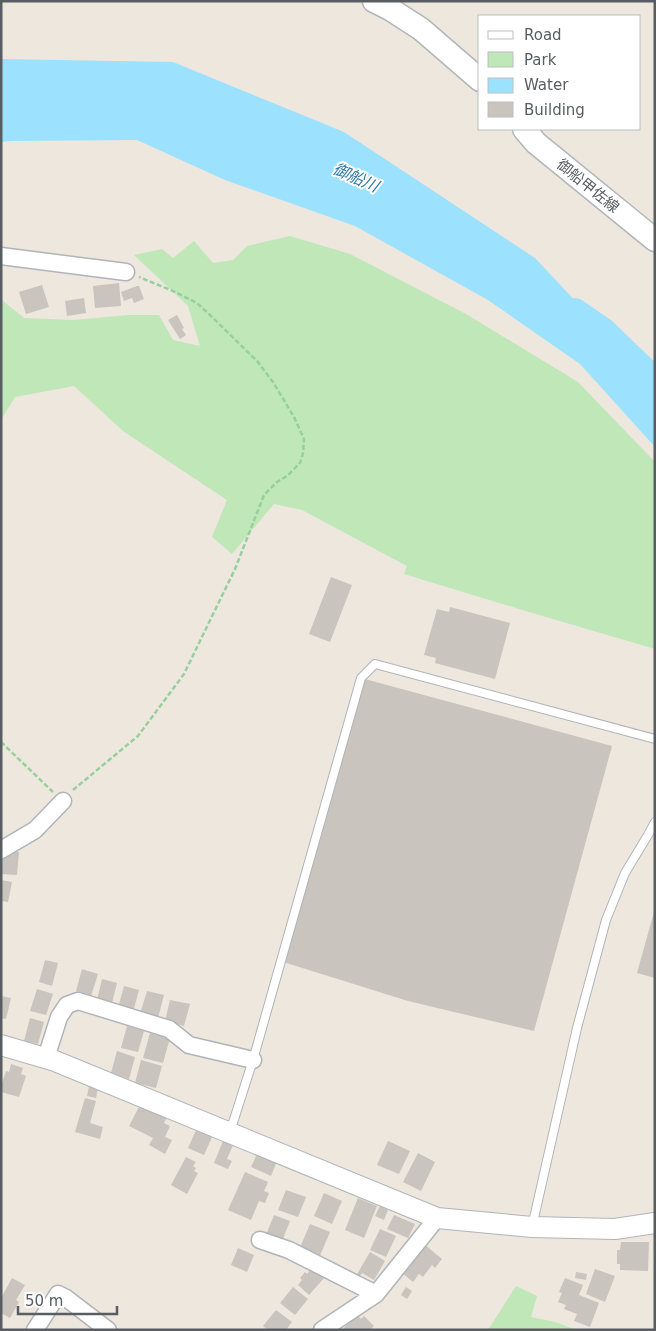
<svg xmlns="http://www.w3.org/2000/svg" width="656" height="1331" font-family="'DejaVu Sans','Noto Sans JP',sans-serif">
	<rect width="100%" height="100%" fill="#ede7de"/>
	<!-- green -->
	<path fill="#bfe7b8" d="M290 236 350 254 466 314 578 382 655 462V649L529 612 404 574 407 566 302 510 274 504 232 554 212 537 227 500 123 431 74 386 15 397 1 420V301L2 300 24 318 73 320 129 315H159L173 340 200 346 188 306 134 255 162 249 173 258 194 241 213 263 233 260 247 246Z
		M516 1286 537 1296 531 1317 555 1322 577 1330H488Z"/>
	<!-- water -->
	<path fill="#9ce2ff" d="M1 59 173 62 344 132 535 258 655 386V447L580 364 488 300 355 226 225 180 137 140 11 141 1 142Z"/>
	<g fill="none" stroke-linecap="round" stroke-linejoin="round">
		<!-- river -->
		<path stroke="#9ce2ff" stroke-width="24" d="M575 310 604 330 655 379"/>
	</g>
	<!-- building -->
	<path fill="#c9c4bd" d="M119 283 121 306 95 308 93 286Z
		M42 285 49 307 26 314 19 292Z
		M137 286H139L144 299 134 303 132 298 124 301 121 292Z
		M84 298 86 313 67 316 65 301Z
		M177 315 184 328 182 329 186 335 180 339 168 320Z
		M331 577 352 585 330 642 309 634Z
		M450 607 510 623 495 679 435 663 436 658 424 655 437 609 449 612Z
		M361 678 612 746 534 1031 408 1001 280 961Z
		M3 850 19 852 17 875 1 874Z
		M1 880 12 882 8 902 1 901Z
		M654 912H655V978L637 973Z
		M45 960 58 963 52 986 39 982Z
		M82 969 98 974 91 996 76 991Z
		M102 979 117 983 112 1003 97 1000Z
		M124 986 139 990 133 1012 118 1008Z
		M37 989 53 994 46 1015 30 1011Z
		M147 991 164 995 158 1018 140 1014Z
		M1 996 11 998 6 1019 1 1018Z
		M170 1000 190 1004 184 1026 165 1021Z
		M30 1018 44 1022 38 1044 24 1041Z
		M127 1026 144 1031 138 1052 121 1048Z
		M150 1033 170 1038 163 1063 143 1058Z
		M117 1051 135 1057 129 1079 111 1073Z
		M141 1060 162 1066 156 1088 135 1083Z
		M11 1064 23 1068 21 1074 26 1076 19 1097 1 1092V1086L6 1071 9 1072Z
		M89 1086 98 1088 96 1098 87 1096Z
		M85 1098 96 1101 90 1123 103 1127 100 1139 75 1132Z
		M142 1101 167 1117 164 1123 170 1126 165 1137 172 1140 165 1154 149 1145 153 1138 129 1126Z
		M197 1128 213 1135 204 1155 188 1148Z
		M223 1141 233 1145 227 1159 232 1161 228 1169 214 1163Z
		M388 1141 410 1151 399 1174 377 1165Z
		M258 1152 277 1161 271 1176 251 1167Z
		M418 1153 435 1162 421 1191 403 1182Z
		M186 1157 196 1162 193 1166 196 1168 194 1171 198 1173 187 1194 171 1185Z
		M245 1172 268 1182 264 1191 269 1193 265 1203 259 1201 251 1220 228 1210Z
		M286 1190 306 1197 298 1217 278 1210Z
		M324 1193 342 1201 332 1224 314 1216Z
		M358 1198 377 1206 364 1238 345 1230Z
		M380 1206 388 1210 384 1220 375 1216Z
		M274 1215 290 1221 282 1241 266 1235Z
		M394 1215 415 1224 408 1238 387 1229Z
		M310 1224 330 1232 319 1258 299 1250Z
		M380 1229 396 1236 386 1257 370 1250Z
		M621 1242H649L648 1271 620 1270V1264H617V1250H620Z
		M425 1245 442 1259 435 1268 432 1265 423 1277 419 1274 413 1282 402 1273Z
		M238 1248 254 1255 247 1272 231 1265Z
		M370 1252 385 1261 374 1280 362 1273 359 1277 356 1276Z
		M313 1266 325 1277 309 1295 298 1285 302 1280 300 1278 305 1272 307 1274Z
		M595 1269 615 1276 605 1302 586 1294Z
		M576 1272 587 1274 586 1280 575 1278Z
		M12 1278 25 1285 16 1300 19 1302 10 1318 1 1313V1298Z
		M565 1278 583 1285 579 1295 599 1303 590 1327 574 1321 577 1314 564 1309 566 1305 558 1302 562 1293 559 1292Z
		M293 1287 308 1299 295 1315 280 1303Z
		M406 1287 412 1291 407 1299 401 1295Z
		M276 1310 292 1322 286 1330H268L263 1326Z
		M357 1315 361 1319 364 1316 374 1326 370 1330H342Z"/>
	<g fill="none" stroke-linecap="round" stroke-linejoin="round">
		<defs>
			<path id="service" d="M230 1132 253 1060 361 678 375 664 655 739
				M532 1227 577 1028 606 920 625 873 648 835 655 822"/>
			<path id="minor" d="M1 256 126 272
				M1 850 35 830 63 801
				M46 1058 59 1017 67 1005 78 1001 169 1029 189 1045 253 1060
				M260 1240 289 1250 376 1294
				M35 1330 58 1294 66 1298 108 1330
				M322 1330 376 1294 437 1218"/>
			<path id="tertiary" d="M1 1045 55 1061 437 1218 532 1227 615 1229 655 1223"/>
			<path id="secondary" d="M374 1 390 9 421 29 480 80
				M524 129 536 143 655 240"/>
		</defs>
		<!-- service casing -->
		<use href="#service" stroke="#b0b4b8" stroke-width="10"/>
		<!-- minor casing -->
		<use href="#minor" stroke="#b0b4b8" stroke-width="19"/>
		<!-- tertiary casing -->
		<use href="#tertiary" stroke="#b0b4b8" stroke-width="22"/>
		<!-- secondary casing -->
		<use href="#secondary" stroke="#b1b6bb" stroke-width="25"/>
		<!-- path -->
		<path stroke="#95d09d" stroke-width="2.5" stroke-dasharray="5 2.5" stroke-linecap="butt" d="M1 742 53 792
			M73 790 138 736 184 674 235 569 264 495 277 482 287 476 300 463 303 453 304 439 294 417 273 382 258 362 210 315 197 303 173 291 139 277"/>
		<!-- service -->
		<use href="#service" stroke="#fff" stroke-width="8"/>
		<!-- minor -->
		<use href="#minor" stroke="#fff" stroke-width="16"/>
		<!-- tertiary -->
		<use href="#tertiary" stroke="#fff" stroke-width="20"/>
		<!-- secondary -->
		<use href="#secondary" stroke="#fff" stroke-width="22"/>
	</g>
	<g text-anchor="middle" stroke-width="4" stroke-linejoin="round" paint-order="stroke">
		<!-- street labels -->
		<g font-size="15" fill="#585d61" stroke="#fff">
			<text transform="translate(588 186) rotate(39)" y="5">御船甲佐線</text>
		</g>
		<!-- water labels -->
		<g font-size="16" font-style="italic" fill="#2f7aa6" stroke="#fff">
			<text transform="translate(356 177) rotate(24)" y="6">御船川</text>
		</g>
	</g>
	<!-- border -->
	<rect width="656" height="1331" fill="none" stroke="#585d61" stroke-width="5"/>
	<!-- legend -->
	<rect x="478" y="15" width="162" height="115" fill="#ffffff" stroke="#bcbec0"/>
	<rect x="488" y="31" width="25" height="8" fill="#ffffff" stroke="#bcbec0"/>
	<text x="524" y="40" font-size="15" fill="#585d61">Road</text>
	<rect x="488" y="52" width="25" height="15" fill="#bfe7b8" stroke="#bcbec0"/>
	<text x="524" y="65" font-size="15" fill="#585d61">Park</text>
	<rect x="488" y="78" width="25" height="15" fill="#9ce2ff" stroke="#bcbec0"/>
	<text x="524" y="90" font-size="15" fill="#585d61">Water</text>
	<rect x="488" y="102" width="25" height="15" fill="#c9c4bd" stroke="#bcbec0"/>
	<text x="524" y="115" font-size="15" fill="#585d61">Building</text>
	<!-- scale -->
	<path d="M18 1306v8h99v-8" fill="none" stroke="#585d61" stroke-width="2.5"/>
	<text x="25" y="1306" font-size="15" fill="#585d61" stroke="#ffffff" stroke-width="4" paint-order="stroke">50 m</text>
</svg>
